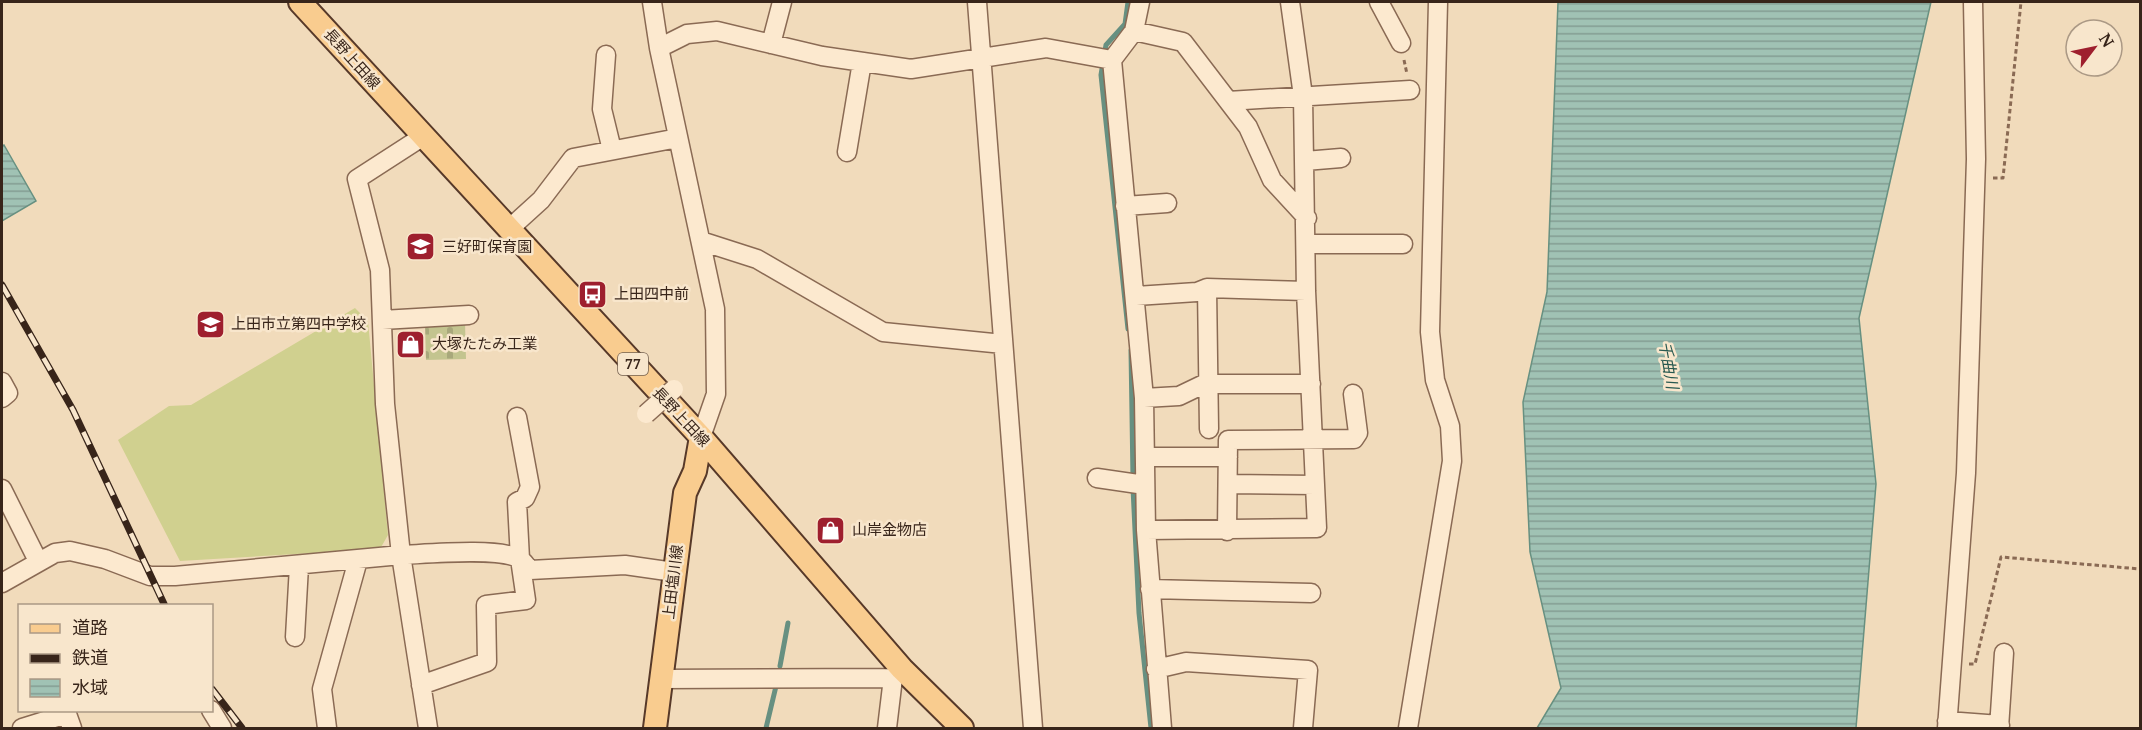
<svg xmlns="http://www.w3.org/2000/svg" width="2142" height="730" font-family="'Noto Serif','Noto Sans JP',serif">
	<defs>
		<pattern id="cemetery-stones" width="16" height="16" patternUnits="userSpaceOnUse" patternTransform="scale(1.5)"><rect width="16" height="16" fill="#c3c48f"/><path d="M2 7V4a2 2 0 0 1 4 0v3zM10 15v-3a2 2 0 0 1 4 0v3z" fill="#a8a87b"/></pattern>
		<pattern id="water-rules" width="6" height="5" patternUnits="userSpaceOnUse" patternTransform="scale(1.5)"><rect width="6" height="5" fill="#a0c2b4"/><path d="M0 2.5h6" fill="none" stroke="#839d92"/></pattern>
	</defs>
	<rect width="100%" height="100%" fill="#f1dbbb"/>
	<!-- cemetery -->
	<path fill="url(#cemetery-stones)" d="M465 322 466 359 426 360 425 323Z"/>
	<!-- garden -->
	<path fill="#d0d08f" d="M355 308 368 321 388 535 380 549 180 561 118 440 169 406 191 405Z"/>
	<!-- water -->
	<path fill="url(#water-rules)" stroke="#679081" stroke-width="1.5" d="M1558 2H1931L1859 318 1876 484 1856 728H1537L1561 688 1530 552 1523 402 1547 292Z
		M4 145 36 201 2 221V146Z"/>
	<g fill="none" stroke-linecap="round" stroke-linejoin="round">
		<!-- stream -->
		<path stroke="#679081" stroke-width="5" d="M1128 2 1125 24 1106 45 1101 75 1128 329
			M1131 350 1133 479
			M1133 488 1139 613 1151 728
			M780 666 788 623
			M766 728 777 682"/>
		<defs>
			<path id="minor" d="M652 2 659 48 715 309 716 394 701 437
				M977 2 1033 728
				M1140 2 1134 31 1112 60 1144 398 1146 530 1162 728
				M1379 2 1401 43
				M1134 31 1183 42 1248 127 1272 180 1307 218
				M771 44 782 2
				M659 48 687 34 717 31 822 56 911 69 1046 48 1112 60
				M606 55 602 109 612 150
				M1228 101 1410 90
				M847 152 862 62
				M1305 161 1341 158
				M1125 206 1167 203
				M508 230 541 200 573 158 678 138
				M701 241 757 259 883 332 1003 344
				M1307 244H1403
				M1207 288 1209 429
				M1136 296 1197 292 1207 288 1306 291
				M382 320 469 315
				M2 382 8 393 2 398
				M1144 398 1179 396 1204 384H1311
				M1145 457H1228
				M1097 478 1145 485
				M1228 484 1315 485
				M2 489 38 561
				M1146 530 1317 528 1306 291 1303 96 1290 2
				M1227 531 1228 440 1354 439 1358 433 1353 394
				M2 583 55 553 70 551 105 559 150 576H175L401 555 385 404 380 270 357 179 422 137
				M1150 589 1311 593
				M295 637 299 566
				M1156 669 1186 662 1308 670 1303 728
				M661 679 893 678 902 669
				M421 685 487 662 486 605 526 600 520 559 517 502 525 498 530 487 517 417
				M211 710 222 728
				M1947 721 2000 725
				M22 728 67 714 72 728
				M327 728 322 689 358 560
				M428 728 401 555C426 554 500 547 520 559 524 562 527 567 530 570L625 565 674 572
				M887 728 893 678
				M1408 728 1452 461 1450 426 1435 380 1430 332 1438 2
				M1947 728 1966 473 1976 159 1973 2
				M1999 728 2004 653"/>
			<path id="major" d="M300 2 701 437 902 669 962 728
				M655 728 685 493 695 471 701 437"/>
		</defs>
		<!-- minor casing -->
		<use href="#minor" stroke="#8a6a54" stroke-width="21"/>
		<!-- major casing -->
		<use href="#major" stroke="#573929" stroke-width="26"/>
		<!-- path -->
		<path stroke="#8a6a54" stroke-width="3" stroke-dasharray="4.5 3" stroke-linecap="butt" d="M1404 60 1407 74
			M1993 178H2003L2021 2
			M1969 664H1975L2001 557 2140 569"/>
		<!-- minor -->
		<use href="#minor" stroke="#fce9cf" stroke-width="18"/>
		<!-- major -->
		<use href="#major" stroke="#f9cc8f" stroke-width="22"/>
		<defs>
			<path id="rail" d="M2 285 73 410 165 606
				M212 689 242 728"/>
		</defs>
		<!-- rail casing -->
		<use href="#rail" stroke="#38251a" stroke-width="7"/>
		<!-- rail -->
		<use href="#rail" stroke="#f8e6cc" stroke-width="4.5" stroke-dasharray="14" stroke-linecap="butt"/>
		<defs>
			<path id="minor-bridge" d="M646 414 674 389"/>
		</defs>
		<!-- minor-bridge casing -->
		<use href="#minor-bridge" stroke="#8a6a54" stroke-width="21" stroke-linecap="butt"/>
		<!-- minor-bridge -->
		<use href="#minor-bridge" stroke="#fce9cf" stroke-width="18"/>
	</g>
	<!-- icons -->
	<defs>
		<symbol id="school-square" viewBox="-11 -11 22 22"><rect x="-9" y="-9" width="18" height="18" rx="4" fill="#9e1f2e" stroke="#f8e6cc"/><path d="M0-5L7-2L0 1L-7-2ZM-4 1L0 2.5L4 1V4Q0 6-4 4Z" fill="#fff"/></symbol>
		<symbol id="bus-square" viewBox="-11 -11 22 22"><rect x="-9" y="-9" width="18" height="18" rx="4" fill="#9e1f2e" stroke="#f8e6cc"/><path d="M-5-6H5V4H4V6H2V4H-2V6H-4V4H-5ZM-3.5-4V0h7V-4ZM-3.5 1.2v1.5H-2V1.2ZM2 1.2v1.5H3.5V1.2Z" fill="#fff"/></symbol>
		<symbol id="shop-square" viewBox="-11 -11 22 22"><rect x="-9" y="-9" width="18" height="18" rx="4" fill="#9e1f2e" stroke="#f8e6cc"/><path d="M-5-2.5h2.3a2.7 3.5 0 0 1 5.4 0H5L5.5 6h-11ZM-1.5-2.5h3a1.5 2.3 0 0 0-3 0Z" fill="#fff"/></symbol>
	</defs>
	<g fill-rule="evenodd">
		<use href="#school-square" x="404" y="230" width="33" height="33"/>
		<use href="#bus-square" x="576" y="278" width="33" height="33"/>
		<use href="#school-square" x="194" y="308" width="33" height="33"/>
		<use href="#shop-square" x="394" y="328" width="33" height="33"/>
		<use href="#shop-square" x="814" y="514" width="33" height="33"/>
	</g>
	<g text-anchor="middle" stroke-width="5" stroke-linejoin="round" paint-order="stroke">
		<!-- shield labels -->
		<rect fill="#f8e6cc" stroke="#725f4f" stroke-width="1.5" x="618" y="353" width="30" height="22" rx="4.5"/>
		<g font-size="14" font-weight="bold" fill="#38251a">
			<text x="633" y="369">77</text>
		</g>
		<!-- street labels -->
		<g font-size="15" fill="#38251a" stroke="#f8e6cc">
			<text transform="translate(352 59) rotate(48)" y="5">長野上田線</text>
			<text transform="translate(681 417) rotate(47)" y="5">長野上田線</text>
			<text transform="translate(673 582) rotate(-83)" y="5">上田塩川線</text>
		</g>
		<!-- poi labels -->
		<g font-size="15" fill="#38251a" stroke="#f8e6cc" text-anchor="start">
			<text x="442" y="252">三好町保育園</text>
			<text x="614" y="299">上田四中前</text>
			<text x="231" y="329">上田市立第四中学校</text>
			<text x="432" y="349">大塚たたみ工業</text>
			<text x="852" y="535">山岸金物店</text>
		</g>
		<!-- water labels -->
		<g font-size="16" font-style="italic" fill="#285950" stroke="#f8e6cc">
			<text transform="translate(1669 365) rotate(80)" y="6">千曲川</text>
		</g>
	</g>
	<!-- border -->
	<rect width="2142" height="730" fill="none" stroke="#38251a" stroke-width="6"/>
	<!-- legend -->
	<rect x="18" y="604" width="195" height="108" fill="#f8e6cc" stroke="#ab9985" stroke-width="1.5"/>
	<rect x="30" y="624" width="30" height="9" fill="#f9cc8f" stroke="#ab9985" stroke-width="1.5"/>
	<text x="72" y="634" font-size="18" fill="#38251a">道路</text>
	<rect x="30" y="654" width="30" height="9" fill="#38251a" stroke="#ab9985" stroke-width="1.5"/>
	<text x="72" y="664" font-size="18" fill="#38251a">鉄道</text>
	<rect x="30" y="679" width="30" height="18" fill="url(#water-rules)" stroke="#ab9985" stroke-width="1.5"/>
	<text x="72" y="694" font-size="18" fill="#38251a">水域</text>
	<!-- north arrow -->
	<g transform="translate(2094 48) rotate(58)"><circle r="28" fill="#f8e6cc" stroke="#ab9985" stroke-width="1.5"/>
	<path d="M0-4.5L10 22L0 15L-10 22Z" fill="#9e1f2e"/>
	<text y="-9" font-size="16" font-weight="bold" text-anchor="middle" fill="#38251a">N</text>
	</g>
</svg>
